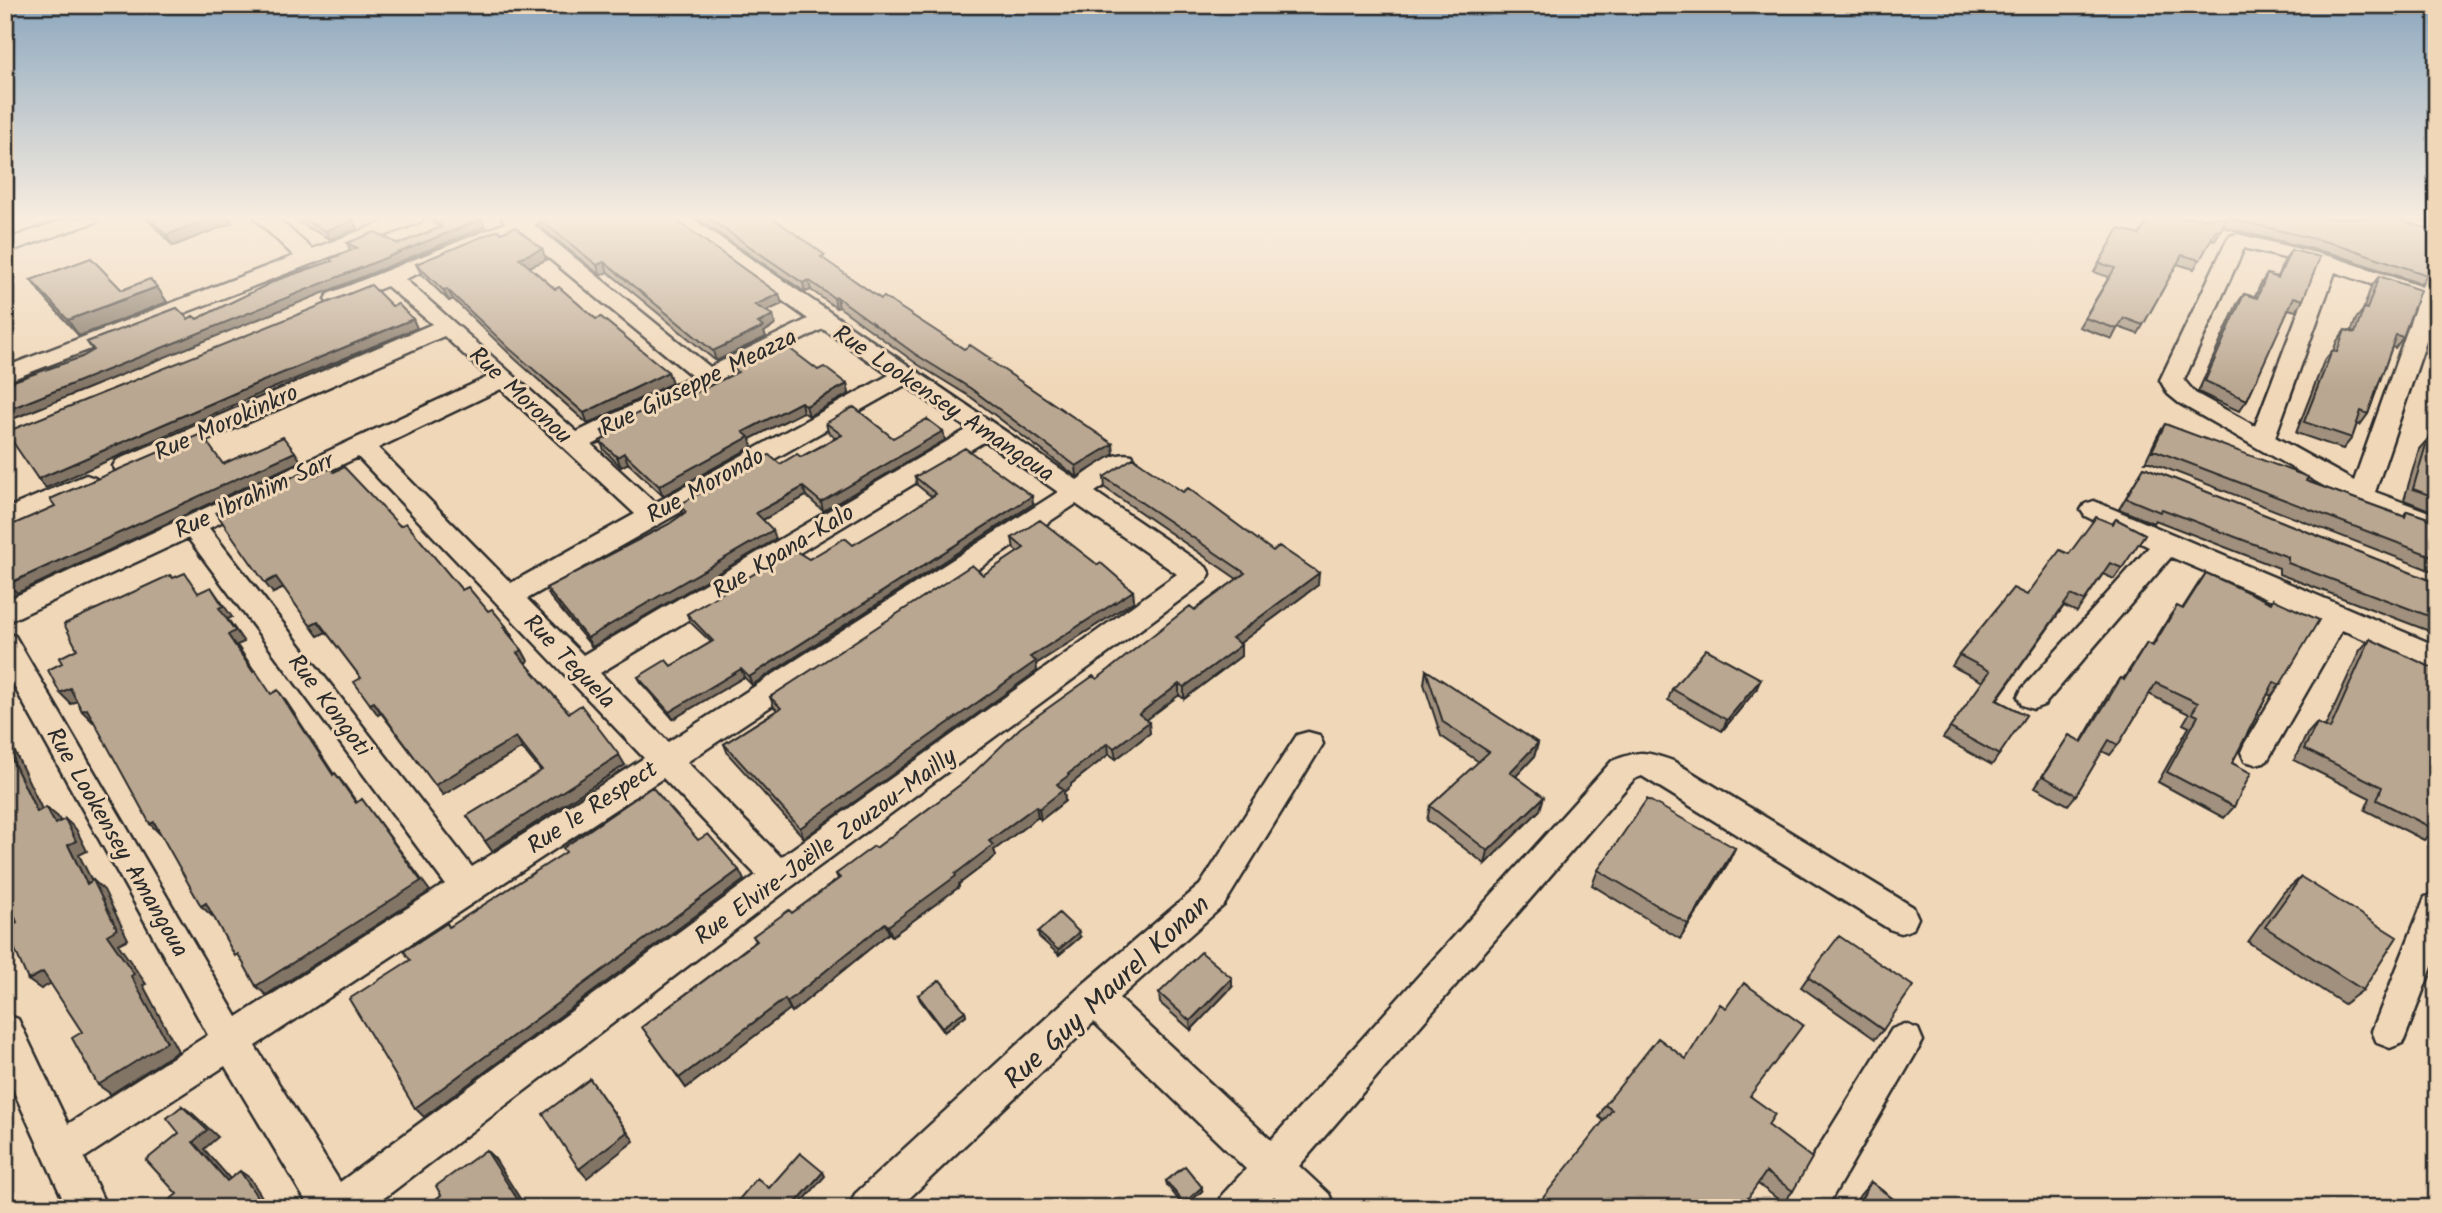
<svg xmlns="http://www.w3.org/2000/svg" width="2442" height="1213" font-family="Kalam,sans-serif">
	<rect width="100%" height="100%" fill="#f0d7b8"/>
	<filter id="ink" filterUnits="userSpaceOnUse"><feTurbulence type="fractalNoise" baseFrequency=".0143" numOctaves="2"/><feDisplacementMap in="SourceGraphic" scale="14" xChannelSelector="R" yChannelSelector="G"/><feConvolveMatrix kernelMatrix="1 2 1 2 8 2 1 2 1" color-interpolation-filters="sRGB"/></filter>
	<g filter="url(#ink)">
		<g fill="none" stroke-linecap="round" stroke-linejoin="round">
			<defs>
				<path id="minor" d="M68 218H99L96 222 5 253V240Z
					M254 218H277L312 249 394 218H423L420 222 5 382V367L294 256Z
					M502 218H544L534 225 710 367 808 319 667 218H691L1077 480C1093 469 1112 450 1132 455L1136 461 1132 467 1095 492 1206 567 1210 574 1206 581 791 887 371 1208H310L225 1066 84 1158 107 1208H67L5 1072V1014L18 1019 68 1124 208 1035 5 670V633L15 636 237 1017 445 884 188 538 5 623V601L488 377 444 336 135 472 126 474 117 472 113 466 117 460 432 324 387 286 336 306 328 304 325 299 328 294 505 223ZM517 232 692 376 577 432 405 279ZM823 329 889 375 655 503 592 445ZM905 385 968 429 583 655 527 599ZM501 389 635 514 511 583 378 448ZM985 441 1058 492 668 742 600 673ZM358 457 644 758 472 867 209 528ZM1076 504 1177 574 781 857 687 762ZM663 778 756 875 340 1182 255 1046Z
					M2237 234 2336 258 2422 287 2429 271 2437 270V309L2375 492 2437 515V534L2352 502 2179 403 2168 394 2160 380 2227 240 2230 236ZM2244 248 2316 266 2255 426 2195 393 2184 380ZM2335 272 2418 300 2354 481 2275 437Z
					M86 475 95 478 99 484 95 490 5 528V509Z
					M2094 501 2437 646V669L2342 630 2267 761 2256 764 2245 761 2241 752 2245 743 2319 620 2171 557 2044 705 2033 709 2022 705 2018 697 2022 689 2149 547 2085 516 2081 510 2085 504Z
					M1308 732 1319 735 1323 744 1224 905 1119 998 1271 1140 1612 761C1642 750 1643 751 1673 761L1913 907 1918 918 1913 929 1901 933 1889 929 1642 776 1634 779 1299 1166 1329 1194 1335 1208H1286L1274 1196 1263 1208H1217L1223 1194 1246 1169 1094 1022 899 1208H849L855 1194 1081 986 1200 885 1297 735Z
					M2437 893V954L2403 1043 2390 1048 2377 1043 2372 1031 2425 897Z
					M1905 1024 1918 1029 1923 1041 1826 1208H1784L1790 1194 1892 1029Z"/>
			</defs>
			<!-- minor casing -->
			<use href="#minor" stroke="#2b2b2b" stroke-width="5"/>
			<!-- minor -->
			<use href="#minor" fill="#f0d7b8" fill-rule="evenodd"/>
		</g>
		<!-- wall -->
		<path fill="#a0907d" stroke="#2b2b2b" stroke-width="2" d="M146 218H230L232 223 173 246Z
			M295 218H356L351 220 353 221 357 229 330 239 301 224Z
			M428 218H481L485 227 5 422V384L82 357 93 351 87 342 177 308 188 319 193 316 197 319 277 280 332 261 330 259 351 251 347 243 375 232 398 244 439 228Z
			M696 218H773L826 261 881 299 964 349 991 362 1114 454 1077 477 972 398 917 364 839 307 836 308 811 290 805 292Z
			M2150 218H2392L2431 268 2421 284 2337 255 2222 227 2215 240 2211 239 2194 269 2177 264 2138 334 2118 327 2112 339 2079 327 2109 277 2094 272 2119 229 2139 235Z
			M2416 218H2437V225Z
			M539 219 782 304 766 311 773 315 775 325 764 332 766 337 716 361 608 272 600 275 543 229Z
			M501 233 542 249 546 260 529 267 555 289 668 372 672 383 588 424 515 359 453 299 449 301 422 275 416 264Z
			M2291 250 2303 300 2296 311 2288 309 2247 400 2239 411 2198 392 2237 304 2244 294 2255 297 2260 285 2267 274 2277 277 2284 261Z
			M2379 276 2403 337 2395 348 2392 347 2368 414 2360 425 2357 424 2352 438 2343 449 2296 433 2324 361 2332 351H2333L2337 341 2345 330 2351 332 2356 319 2363 310 2371 287Z
			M31 280 122 290 157 287 167 302 79 336 43 296Z
			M732 366 818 370 847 384 849 394 809 416 803 412 750 439 752 447 663 496 628 463 621 467 604 450 600 441 605 438 602 431 693 394 734 374Z
			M2437 406V513L2404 500 2419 449 2428 439Z
			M826 423 893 438 943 431 945 440 823 511 806 496 763 520 776 539 592 647 550 597 546 588 669 524 683 514 679 505 780 464 801 457 836 438 828 432Z
			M2165 424 2306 481 2403 516 2407 511 2437 521V573L2150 462H2145L2158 435Z
			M2144 467 2437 583V634L2279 574V568L2155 520 2153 523 2119 509Z
			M334 472 400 526 462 590 488 611 512 636 511 637 522 650 528 661 525 663 569 713 625 765 492 851 467 816 541 771 522 748 443 795 381 713 378 715 361 678 326 632 318 636 284 588 273 593 315 476Z
			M915 477 1033 504 752 685 744 677 673 719 642 684 638 677 671 666 711 642 690 622 687 614 809 559 853 545 902 516 932 497 917 485Z
			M1104 477 1318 585 1240 643 1241 656 1184 699 1179 695 1146 720 1150 733 1116 759 1109 754 1071 784V786L1064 792 1065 801 1041 820 1038 817 994 850 996 856 959 884V887L892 936 889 933 792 1012 790 1009 686 1088 642 1027 756 941 753 936 792 913 838 879 836 874 876 848 964 782 1097 679 1237 579 1105 488Z
			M2116 519 2145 534 2114 579 2103 574 2077 612 2064 606 1997 700 2026 715 1992 765 1943 738 1983 682 1952 666 1959 655 2027 595 2069 554 2112 524Z
			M1012 538 1098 565 1133 591 1134 601 1036 664 1037 671 804 838 728 754 724 744 777 710 774 707 770 697 983 575 1018 552 1014 549Z
			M2206 573 2270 602 2273 599 2280 685 2271 696 2268 694 2232 763 2234 807 2224 818 2158 782 2189 727 2183 724 2189 714 2149 694 2118 745 2110 755 2102 751 2076 795 2068 805 2035 787 2069 735 2081 742 2112 688 2121 678 2123 679 2147 643 2152 645 2169 617 2177 606 2182 609 2198 584Z
			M2370 639 2436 830 2424 840 2365 810 2370 798 2294 760 2307 734 2317 723 2325 727 2360 650Z
			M1426 670 1538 743 1534 757 1516 776 1540 810 1485 864 1427 820 1430 806 1479 762 1441 736 1424 684Z
			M1672 689 1756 690 1722 731 1668 700Z
			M1735 848 1728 863 1680 939 1592 885 1598 870Z
			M2301 877 2363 990 2344 1004 2248 942 2284 892Z
			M1038 932 1080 937 1059 955 1039 937Z
			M1808 977 1883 1030 1875 1039 1801 987Z
			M1232 987 1191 1030 1160 1003 1159 993Z
			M918 995 965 1011 966 1015 944 1032 920 1000Z
			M2437 1049V1077L2430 1073Z
			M1686 1059 1751 1096 1768 1125 1793 1191 1783 1203 1758 1184 1604 1121 1599 1117 1605 1105Z
			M1166 1181 1202 1191 1184 1207 1167 1185Z
			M1871 1182 1905 1208H1852L1860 1195Z"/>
		<!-- shaded-wall -->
		<path fill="#827566" stroke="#2b2b2b" stroke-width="2" d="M211 218H230L232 223 173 246 166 235Z
			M482 219 485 227 5 422V411Z
			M353 221 357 229 330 239 325 231Z
			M542 249 546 260 524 269 519 258Z
			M604 262 608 272 600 275 597 265Z
			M808 280 811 290 805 292 803 283Z
			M157 287 167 302 79 336 68 320Z
			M447 289 453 299 449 301 443 290Z
			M779 294 782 304 758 315 755 305Z
			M837 297 839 307 836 308 834 298Z
			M773 315 775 325 764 332 766 337 716 361 713 351Z
			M413 319 417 328 257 395 46 488 38 479 251 386Z
			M668 372 672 383 588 424 584 413Z
			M847 384 849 394 809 416 806 406Z
			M801 402 803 412 750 439 752 447 663 496 659 486 743 432Z
			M943 431 945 440 823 511 821 502Z
			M1113 444 1114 454 1077 477 1076 466Z
			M295 452 301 461 17 593 8 584Z
			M624 453 628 463 621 467 617 457Z
			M803 487 806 496 759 522 756 513Z
			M1032 496 1033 504 752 685 749 677Z
			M773 530 776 539 592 647 587 638Z
			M1319 573 1318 585 1232 649V638Z
			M276 577 284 588 273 593 265 583Z
			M211 587 232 617 228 619 244 642 237 645 262 682 253 672 228 635Z
			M1133 591 1134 601 1036 664 1037 671 804 838 800 828 1030 657Z
			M318 621 326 632 318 636 310 625Z
			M506 626 512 636 509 638 503 627Z
			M1241 645V656L1184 699V687Z
			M522 650 528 661 523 664 517 653Z
			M741 669 744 677 673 719 669 712Z
			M1761 679 1756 690 1722 731 1727 720Z
			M1179 684V695L1140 725 1139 714Z
			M70 688 81 699 71 704 60 693Z
			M278 690 286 701 341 785 333 775Z
			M5 698 13 711 5 715Z
			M374 702 381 713 378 715 370 704Z
			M87 709 98 720 93 722 82 711Z
			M1149 722 1150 733 1116 759 1114 748Z
			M5 731 48 822 37 812 5 745Z
			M516 737 522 748 443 795 435 785Z
			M1108 743 1109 754 1071 784V786L1064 792 1065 801 1041 820 1039 809 1057 784 1068 774Z
			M1538 743 1534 757 1507 786 1510 772Z
			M619 755 625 765 492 851 485 841Z
			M335 773 344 784 365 814 356 803Z
			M1544 797 1540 810 1485 864 1488 851Z
			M362 799 430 891 266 995 256 986Z
			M1036 806 1038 817 994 850 996 856 959 884V887L892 936 888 926 955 874 989 841Z
			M46 807 58 817 67 835 55 824Z
			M65 819 76 829 87 851 79 855 98 893 87 884 68 845Z
			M154 822 161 835 150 824Z
			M1735 848 1728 863 1680 939 1688 924Z
			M739 870 744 880 424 1117 415 1108Z
			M93 880 104 890 128 939 118 944 146 984 143 985 178 1051 111 1094 98 1085 107 935Z
			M206 903 217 913 212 916 201 906Z
			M885 923 889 933 792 1012 787 1002Z
			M1079 932 1080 937 1059 955 1058 950Z
			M43 972 55 981 41 989 28 980Z
			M1232 978V987L1191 1030 1190 1021Z
			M785 999 790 1009 686 1088 679 1078Z
			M965 1011 966 1015 944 1032 942 1027Z
			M590 1079 634 1141 587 1178 579 1169Z
			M182 1106 192 1113 218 1137 204 1149 238 1188 227 1181 193 1142Z
			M486 1150 495 1159 526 1208H517Z
			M240 1171 250 1178 269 1208H263Z
			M823 1172 825 1176 797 1208H791Z
			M1202 1187V1191L1184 1207V1203Z"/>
		<!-- building -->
		<path fill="#baa791" stroke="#2b2b2b" stroke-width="2" d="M149 218H211L166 235Z
			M301 218H348L353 221 325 231Z
			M433 218 482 219 5 411V384L82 357 94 350 87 342 177 308 188 319 193 316 197 319 277 280 332 261 330 259 357 248 347 243 375 232 398 244 442 227Z
			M540 218H673L779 294 755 305 773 315 758 323 763 327 713 351 604 262 597 265 539 219Z
			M708 218H773L825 255 821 257 881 299 884 297 964 349 970 345 991 359 989 360 1113 444 1076 466 970 388 915 354 837 297 834 298 808 280 803 283Z
			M2150 218H2227L2220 231 2216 230 2200 260 2182 255 2143 325 2124 318 2117 329 2085 318 2115 268 2099 263 2119 229 2139 235Z
			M2229 218H2392L2437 231V260L2433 261 2427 275 2343 246Z
			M515 227 542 249 519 258 555 289 559 287 596 319 601 317 668 372 584 413 510 349 447 289 443 290 416 264 498 230 501 233Z
			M2291 250 2320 257 2303 300 2294 297 2247 400 2205 381 2244 294 2257 298 2267 274 2278 278Z
			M91 258 122 290 150 279 157 287 68 320 31 280Z
			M2379 276 2420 290 2403 337 2396 335 2368 414 2361 411 2352 438 2304 422 2332 351 2337 352 2345 330 2355 333 2364 308 2367 309Z
			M371 285 392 306 398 304 413 319 251 386 38 479 6 432Z
			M781 342 818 370 824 367 847 384 806 406 801 402 743 432 749 437 659 486 624 453 617 457 600 441 608 437 602 431 687 389 693 394 738 372 732 366Z
			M854 407 893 438 927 419 943 431 821 502 803 487 756 513 773 530 587 638 546 588 669 524 686 512 679 505 769 455 780 464 797 454 801 457 842 435 826 423Z
			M2165 424 2308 477 2306 481 2405 517 2407 511 2437 521V558L2157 451H2152Z
			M2437 429V498L2413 489 2428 438 2434 440Z
			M201 434 223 464 283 437 295 452 8 584 5 579V528L55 506 50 499Z
			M965 448 1032 496 749 677 741 669 669 712 638 677 666 660 671 666 713 641 687 614 794 550 809 559 845 538 853 545 902 516 936 494 915 477Z
			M1133 458 1183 492 1188 488 1273 551 1279 546 1319 573 1232 638 1241 645 1184 687 1179 684 1139 714 1149 722 1114 748 1108 743 1068 774 1069 775 1057 784 1063 790 1039 809 1036 806 989 841 993 845 955 874 956 876 888 926 885 923 787 1002 785 999 679 1078 642 1027 757 941 753 936 789 910 792 913 840 878 836 874 874 846 876 848 964 782 1020 728 1093 676 1097 679 1190 606 1195 610 1245 573 1104 477Z
			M344 467 400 526 406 523 462 590 468 587 488 611 492 609 506 626 503 627 522 650 517 653 546 687 569 713 581 705 619 755 485 841 467 816 542 770 516 737 435 785 374 702 370 704 354 682 361 678 318 621 310 625 276 577 265 583 216 513 309 469 315 476 331 468 334 472Z
			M2144 467 2437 583V619L2288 563V557L2162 509 2160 512 2126 498Z
			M2096 517 2113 524 2116 519 2145 534 2122 568 2110 563 2084 601 2071 595 1996 700 2026 715 1999 755 1950 728 1990 671 1959 655 2013 588 2027 595 2060 550 2069 554Z
			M1040 520 1098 565 1101 563 1133 591 1030 657 1036 661 800 828 724 744 781 708 770 697 972 565 983 575 1024 548 1012 538Z
			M185 573 198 593 211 587 223 606 219 608 235 631 228 635 253 672 255 670 271 694 278 690 333 775 335 773 356 803 362 799 421 881 256 986 238 954 235 956 206 903 201 906 154 822 150 824 87 709 82 711 70 688 60 693 48 670 62 663 59 658 77 649 64 624 170 575 173 578Z
			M2206 573 2271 603 2273 599 2319 620 2280 685 2274 682 2232 763 2251 773 2234 807 2167 772 2198 716 2192 713 2198 703 2156 683 2118 745 2109 740 2076 795 2043 776 2069 735 2082 742 2121 678 2124 680 2147 643 2153 646 2177 606 2183 609Z
			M2370 639 2437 670 2436 830 2377 800 2382 787 2304 749 2317 723 2330 729Z
			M1706 649 1761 679 1727 720 1672 689Z
			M1426 670 1538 743 1510 772 1544 797 1488 851 1430 806 1489 752 1443 722Z
			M5 745 37 812 46 807 55 824 65 819 76 841 68 845 87 884 93 880 117 929 107 935 134 974 131 976 167 1042 98 1085 72 1038 82 1032 43 972 28 980 6 929 17 922 5 893Z
			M652 787 698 840 708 834 739 870 415 1108 349 999 410 960 404 951 447 923 449 927 566 852 563 848Z
			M1647 799 1735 848 1688 924 1598 870Z
			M2301 877 2397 937 2363 990 2265 927Z
			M1059 913 1079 932 1058 950 1038 932Z
			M1839 936 1913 986 1883 1030 1808 977Z
			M1201 952 1232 978 1190 1021 1159 993Z
			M940 980 965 1011 942 1027 918 995Z
			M1744 983 1803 1025 1750 1096 1775 1114 1768 1125 1812 1158 1793 1191 1766 1172 1741 1208H1535L1612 1110 1605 1105 1658 1038 1686 1059 1720 1004 1726 1008Z
			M590 1079 627 1132 579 1169 543 1114Z
			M182 1106 207 1130 193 1142 227 1181 240 1171 254 1192 263 1208H170L166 1203 177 1194 146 1160 179 1133 167 1118Z
			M486 1150 521 1205 517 1208H424L441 1195 436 1186Z
			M800 1153 823 1172 791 1208H743L736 1203 757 1178 769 1188Z
			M1185 1166 1202 1187 1184 1203 1166 1181Z
			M1871 1182 1905 1208H1856Z"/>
	</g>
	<!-- sky -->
	<linearGradient id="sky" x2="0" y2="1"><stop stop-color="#8da8bf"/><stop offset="0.56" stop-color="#f8eddf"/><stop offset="1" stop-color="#f8eddf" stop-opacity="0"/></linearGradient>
	<rect width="2442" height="388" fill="url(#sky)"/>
	<g text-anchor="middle" stroke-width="6" stroke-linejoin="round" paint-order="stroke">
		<!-- street labels -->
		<g font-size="24" fill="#2b2b2b" stroke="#f0d7b8">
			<text transform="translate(698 382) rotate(-26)" y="8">Rue Giuseppe Meazza</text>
			<text transform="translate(521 395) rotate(43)" y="8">Rue Moronou</text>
			<text transform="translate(944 403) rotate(34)" y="8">Rue Lookensey Amangoua</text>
			<text transform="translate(226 422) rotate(-24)" y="8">Rue Morokinkro</text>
			<text transform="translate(705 485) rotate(-29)" y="8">Rue Morondo</text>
			<text transform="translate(254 495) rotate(-25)" y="8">Rue Ibrahim Sarr</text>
			<text transform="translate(783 551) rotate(-31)" y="8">Rue Kpana-Kalo</text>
			<text transform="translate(570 661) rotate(46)" y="8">Rue Teguela</text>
			<text transform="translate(330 705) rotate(53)" y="8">Rue Kongoti</text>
			<text transform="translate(592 807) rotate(-33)" y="8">Rue le Respect</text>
			<text transform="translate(118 842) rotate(60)" y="8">Rue Lookensey Amangoua</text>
			<text transform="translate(825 846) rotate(-36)" y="8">Rue Elvire-Joëlle Zouzou-Mailly</text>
		</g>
		<!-- near-street labels -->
		<g font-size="28" fill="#2b2b2b" stroke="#f0d7b8">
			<text transform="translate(1106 991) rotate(-43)" y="10">Rue Guy Maurel Konan</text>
		</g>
	</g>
	<!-- margin -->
	<rect width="2442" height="1213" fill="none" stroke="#f0d7b8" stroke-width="28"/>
	<rect x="14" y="14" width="2414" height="1185" fill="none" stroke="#2b2b2b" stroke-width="2.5" filter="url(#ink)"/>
</svg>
